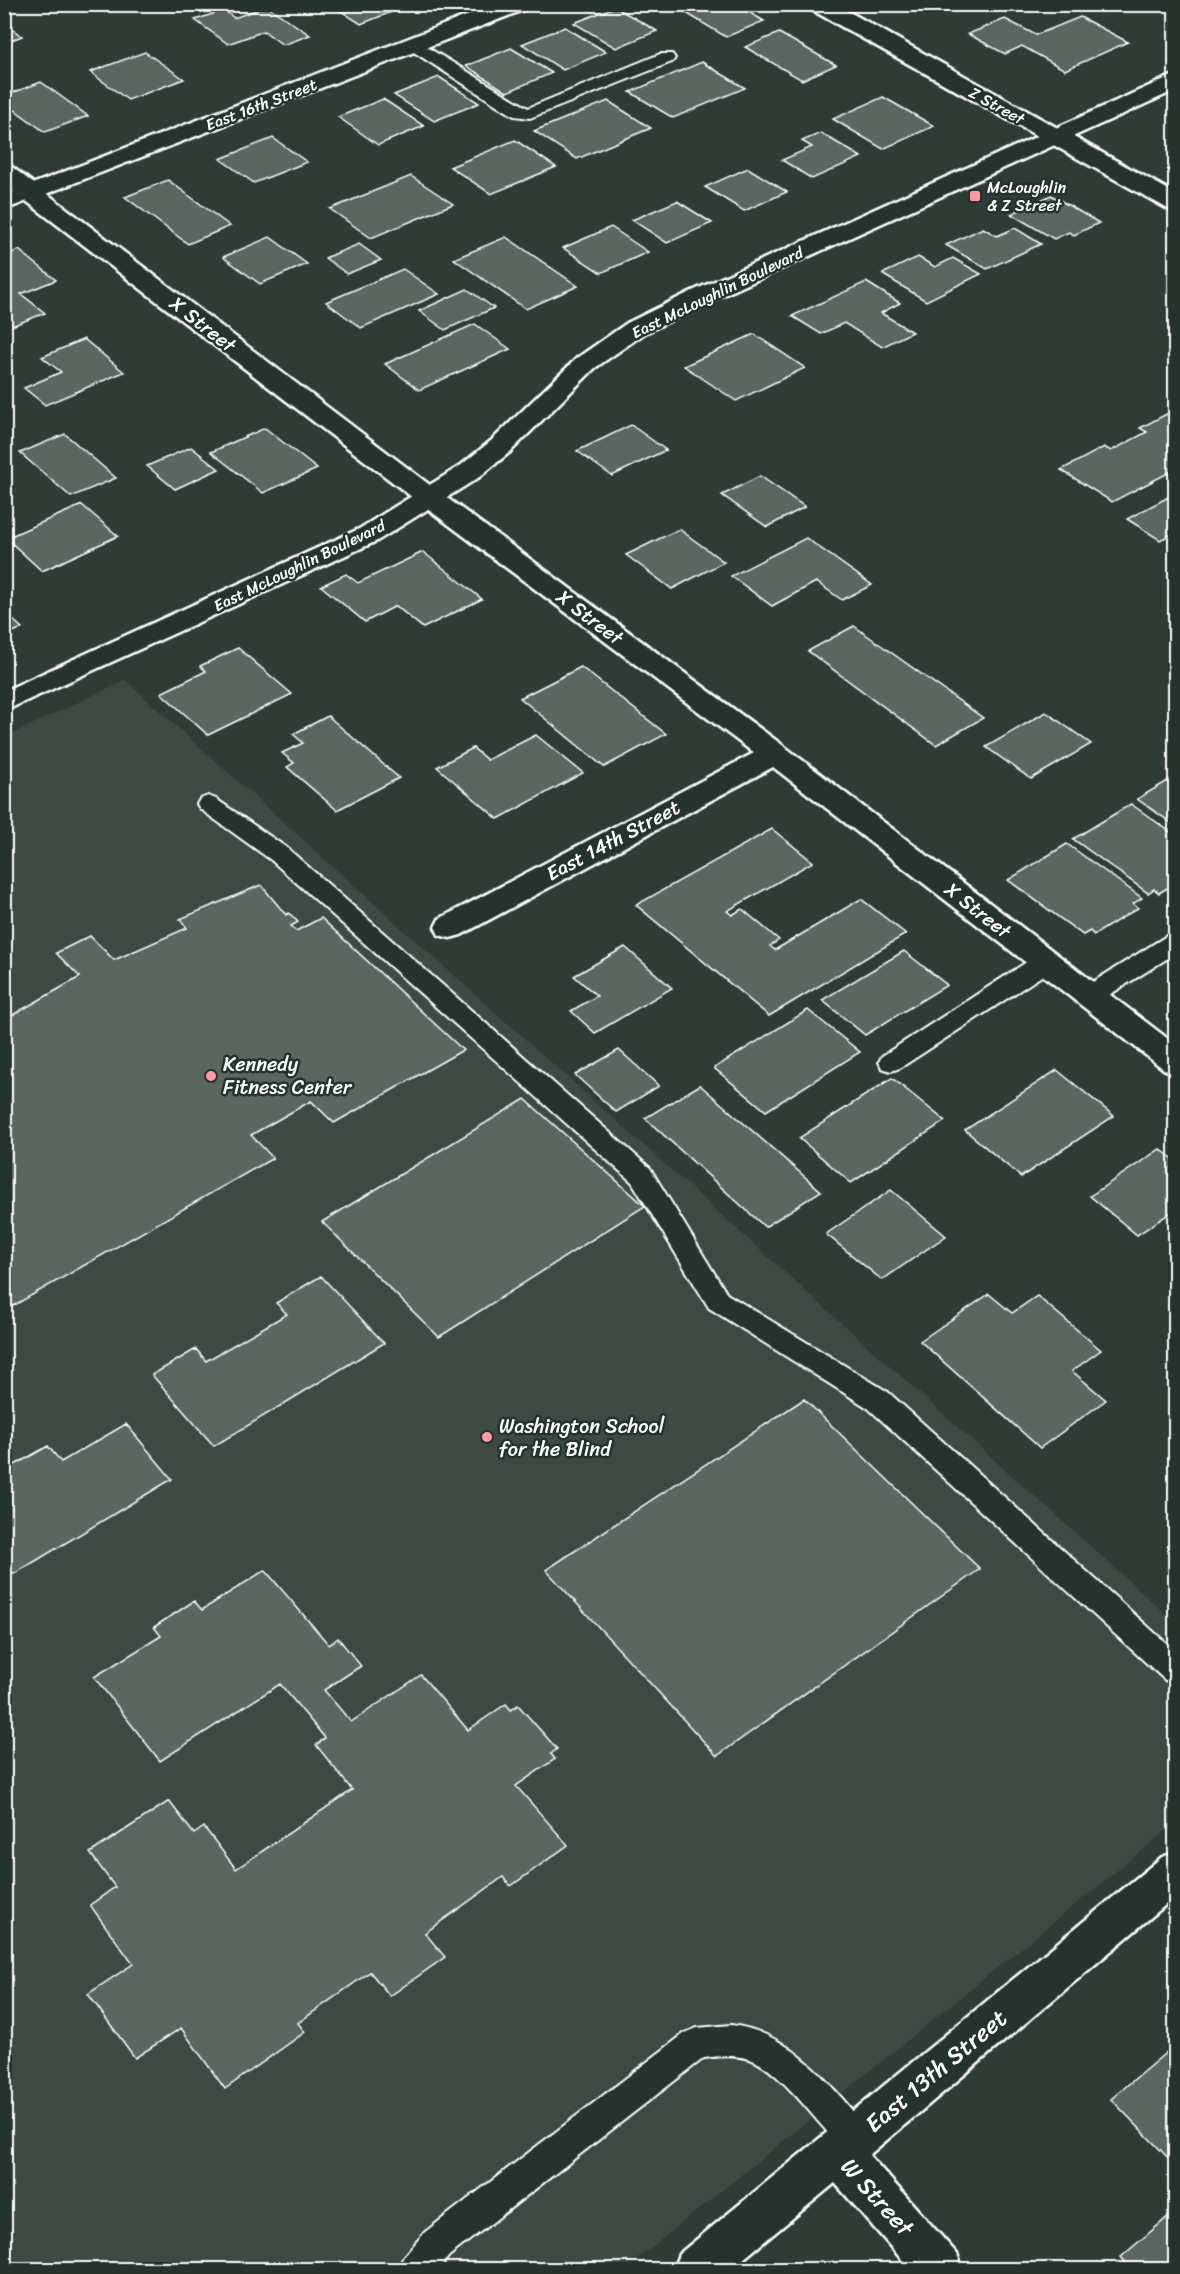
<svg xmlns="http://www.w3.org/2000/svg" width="1180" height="2274" font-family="Sriracha,sans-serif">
	<rect width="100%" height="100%" fill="#2f3b35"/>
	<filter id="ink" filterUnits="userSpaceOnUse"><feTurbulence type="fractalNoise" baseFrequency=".0167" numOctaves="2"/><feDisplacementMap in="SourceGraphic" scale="12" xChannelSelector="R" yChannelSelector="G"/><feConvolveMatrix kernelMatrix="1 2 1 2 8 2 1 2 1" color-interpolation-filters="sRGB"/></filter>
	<g filter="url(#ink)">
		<!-- built -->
		<path fill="#3c4842" d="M125 680 1175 1622V1824L625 2269 5 2270V737Z"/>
		<!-- building -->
		<path fill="#5b6661" stroke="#fff" stroke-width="1.5" d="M330 4H412L361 24Z
			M671 4H735L764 21 726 37Z
			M267 6 310 35 283 45 264 31 228 44 195 20 224 10 234 18Z
			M615 7 657 31 616 48 574 23Z
			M1080 17 1128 42 1065 70 1022 46 1005 54 968 34 1005 19 1036 35Z
			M4 24 22 36 4 43Z
			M565 27 606 52 563 70 522 44Z
			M779 33 836 65 802 80 745 47Z
			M511 48 552 73 507 92 466 66Z
			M145 52 184 79 128 100 90 72Z
			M702 62 745 88 673 118 630 92Z
			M439 77 479 103 434 121 394 95Z
			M41 82 88 116 45 132 4 102V96Z
			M883 97 934 126 883 149 833 119Z
			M383 99 424 126 378 145 338 117Z
			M608 101 651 128 577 159 534 131Z
			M821 133 861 157 812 179 782 160 812 147 802 141Z
			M273 138 307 162 254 183 220 159Z
			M515 140 556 167 491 194 450 167Z
			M748 168 787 192 744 211 705 187Z
			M411 176 453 204 371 238 330 209Z
			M168 180 230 226 188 244 125 197Z
			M1051 195 1099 223 1074 235 1069 232 1054 239 1011 214Z
			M677 201 712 223 667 243 632 220Z
			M611 227 648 252 601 273 563 248Z
			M983 228 997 236 1015 228 1041 244 987 269 946 245Z
			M270 237 307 264 260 284 223 257Z
			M506 237 578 286 526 309 454 259Z
			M359 244 381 260 347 274 325 258Z
			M19 250 56 280 21 294 45 313 4 329V256Z
			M918 257 935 267 953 258 981 274 926 301 882 274Z
			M403 269 439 294 361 328 326 302Z
			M866 282 900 303 881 313 912 332 882 347 844 323 821 334 792 316Z
			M467 289 494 308 445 330 419 311Z
			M475 324 510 349 419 390 385 364Z
			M754 334 805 368 736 401 684 366Z
			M84 339 124 372 45 405 24 388 61 372 42 357Z
			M1176 409V469L1112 502 1061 470 1104 447 1111 451 1147 432 1140 428Z
			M631 425 666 450 612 476 577 451Z
			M265 428 317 469 263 493 211 452Z
			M65 434 116 478 71 497 20 453Z
			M191 447 219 469 175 489 147 466Z
			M760 476 805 507 767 527 722 495Z
			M1176 493V532L1160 540 1127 519Z
			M82 505 118 536 42 571 6 538Z
			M679 529 724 562 672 589 626 555Z
			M806 538 872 585 842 600 816 582 772 606 731 576Z
			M423 552 482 599 423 628 396 606 365 622 321 586 346 574 358 583Z
			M4 612 22 628 4 636Z
			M854 626 983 718 936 745 808 651Z
			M238 648 292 694 208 735 161 693 206 671 200 666Z
			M581 667 666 734 604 767 520 698Z
			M1046 712 1091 744 1031 779 986 747Z
			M328 716 399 778 337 810 287 767 294 763 282 753 303 743 293 734Z
			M536 735 583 773 498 819 437 767 473 748 487 760Z
			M1176 776V826L1137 799Z
			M1131 804 1176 836V883L1159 893 1154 889 1148 893 1073 839Z
			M772 829 813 862 727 911 732 915 742 909 779 940 770 946 775 950 861 899 906 934 769 1016 636 905Z
			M1067 844 1142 898 1133 904 1138 908 1094 935 1090 931 1083 935 1008 880Z
			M261 885 286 915 289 913 298 922 291 926 296 931 321 918 463 1050 334 1123 311 1101 251 1135 273 1158 4 1311V1013L9 1017 80 977 56 953 90 936 114 960 187 928 180 919Z
			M625 947 672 988 595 1033 571 1011 597 996 574 976Z
			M904 951 947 985 865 1035 822 1000Z
			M808 1010 860 1052 766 1111 714 1068Z
			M619 1050 659 1086 616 1112 575 1075Z
			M1057 1070 1114 1116 1021 1177 965 1130Z
			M892 1078 945 1121 851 1183 799 1138Z
			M700 1085 821 1191 765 1227 645 1118Z
			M525 1099 645 1206 439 1337 322 1222Z
			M1160 1149 1176 1161V1209L1137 1235 1090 1196Z
			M891 1190 946 1236 882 1280 826 1234Z
			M321 1276 384 1343 214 1446 152 1375 196 1349 206 1361 287 1314 276 1303Z
			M989 1294 1012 1313 1037 1296 1101 1350 1072 1371 1106 1400 1040 1448 920 1341Z
			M804 1399 980 1569 717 1756 546 1570Z
			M126 1424 172 1479 14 1574 4 1563V1471L48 1446 61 1462Z
			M265 1570 329 1645 338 1638 361 1666 324 1690 351 1722 421 1675 468 1730 506 1704 511 1710 518 1705 557 1749 551 1754 555 1759 516 1786 568 1845 511 1886 503 1877 425 1933 445 1957 390 1996 370 1972 298 2023 305 2032 225 2089 181 2028 135 2058 88 1994 133 1964 90 1905 115 1887 90 1853 169 1801 194 1834 204 1827 236 1869 352 1790 316 1745 325 1738 280 1684 160 1761 94 1677 161 1636 154 1627 194 1601 202 1610Z
			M1176 2044V2166L1111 2099Z
			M1176 2210V2270H1132L1121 2257Z"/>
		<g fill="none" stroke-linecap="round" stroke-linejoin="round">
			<defs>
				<path id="service" d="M415 40 528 108 660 54H672L675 58 672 62 530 118 514 116 409 49 407 45 409 41Z
					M208 796 216 799 287 848 650 1168 727 1294 888 1392 1176 1652V1684L1165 1680 868 1408 709 1308 632 1182 271 860 200 809 197 804 200 799Z
					M1176 933V953L1098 1002 1089 1005 1080 1002 1077 996 1080 990 1168 935Z
					M1045 954 1054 956 1057 962 1054 968 900 1068 891 1071 882 1068 879 1062 882 1056 1036 956Z
					M731 2025C791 2032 830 2084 867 2128L872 2139 867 2150 855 2155C841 2150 834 2140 824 2128 806 2108 773 2064 746 2058 732 2055 718 2056 704 2058L449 2256 438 2270H398L403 2258 425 2232 685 2033 697 2028Z"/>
				<path id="minor" d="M808 4H835L1176 194V211L1168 209 810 9Z
					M4 165 12 167 439 492 785 747 1176 1045V1074L1165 1070 773 767 461 935 450 938 439 935 435 927 439 919 754 753 421 504 4 184Z
					M1176 1852V1896L869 2155 957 2254 963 2270H911L835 2183 730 2270H673L679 2254 1162 1857Z"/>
				<path id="tertiary" d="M497 4H528L526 9 4 210V195Z
					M1176 74V90L708 302 645 333 595 368 510 452 478 478 377 541 4 711V691L359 529 460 466 492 440 577 358 627 323 690 292Z"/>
			</defs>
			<!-- service casing -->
			<use href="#service" stroke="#fff" stroke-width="4"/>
			<!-- minor casing -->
			<use href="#minor" stroke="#fff" stroke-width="5"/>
			<!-- tertiary casing -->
			<use href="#tertiary" stroke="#fff" stroke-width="5"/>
			<!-- service -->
			<use href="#service" fill="#26332d" fill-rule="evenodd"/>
			<!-- minor -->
			<use href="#minor" fill="#26332d" fill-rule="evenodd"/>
			<!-- tertiary -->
			<use href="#tertiary" fill="#26332d" fill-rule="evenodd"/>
		</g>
	</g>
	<!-- markers -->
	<g fill="#ff9aa2" stroke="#26332d" stroke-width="2">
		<rect x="969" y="190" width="12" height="12" rx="3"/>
		<circle cx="211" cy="1076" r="6"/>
		<circle cx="487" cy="1437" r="6"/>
	</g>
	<g text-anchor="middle" stroke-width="5" stroke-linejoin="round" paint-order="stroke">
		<!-- far-street labels -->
		<g font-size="16" fill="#fff" stroke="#26332d">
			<text transform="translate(261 104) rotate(-21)" y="6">East 16th Street</text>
			<text transform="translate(997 105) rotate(29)" y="6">Z Street</text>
			<text transform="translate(717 292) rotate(-26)" y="6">East McLoughlin Boulevard</text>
			<text transform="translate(299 565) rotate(-26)" y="6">East McLoughlin Boulevard</text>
		</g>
		<!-- far-poi labels -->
		<g font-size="16" fill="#fff" stroke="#26332d" text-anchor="start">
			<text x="987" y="193">McLoughlin<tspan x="987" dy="18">&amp; Z Street</tspan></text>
		</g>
		<!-- street labels -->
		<g font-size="20" fill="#fff" stroke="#26332d">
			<text transform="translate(203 324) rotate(38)" y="7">X Street</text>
			<text transform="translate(590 617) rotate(37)" y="7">X Street</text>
			<text transform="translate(613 840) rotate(-28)" y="7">East 14th Street</text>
			<text transform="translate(978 910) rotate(38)" y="7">X Street</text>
		</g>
		<!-- poi labels -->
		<g font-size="20" fill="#fff" stroke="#26332d" text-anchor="start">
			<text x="223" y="1071">Kennedy<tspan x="223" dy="23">Fitness Center</tspan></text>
			<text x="499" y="1433">Washington School<tspan x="499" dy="23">for the Blind</tspan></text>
		</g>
		<!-- near-street labels -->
		<g font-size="24" fill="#fff" stroke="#26332d">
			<text transform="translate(936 2071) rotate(-40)" y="8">East 13th Street</text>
			<text transform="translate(877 2197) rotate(48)" y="8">W Street</text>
		</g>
	</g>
	<!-- margin -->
	<rect width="1180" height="2274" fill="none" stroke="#26332d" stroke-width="24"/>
	<rect x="12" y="12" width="1156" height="2250" fill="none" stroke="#fff" stroke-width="2" filter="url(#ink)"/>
</svg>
